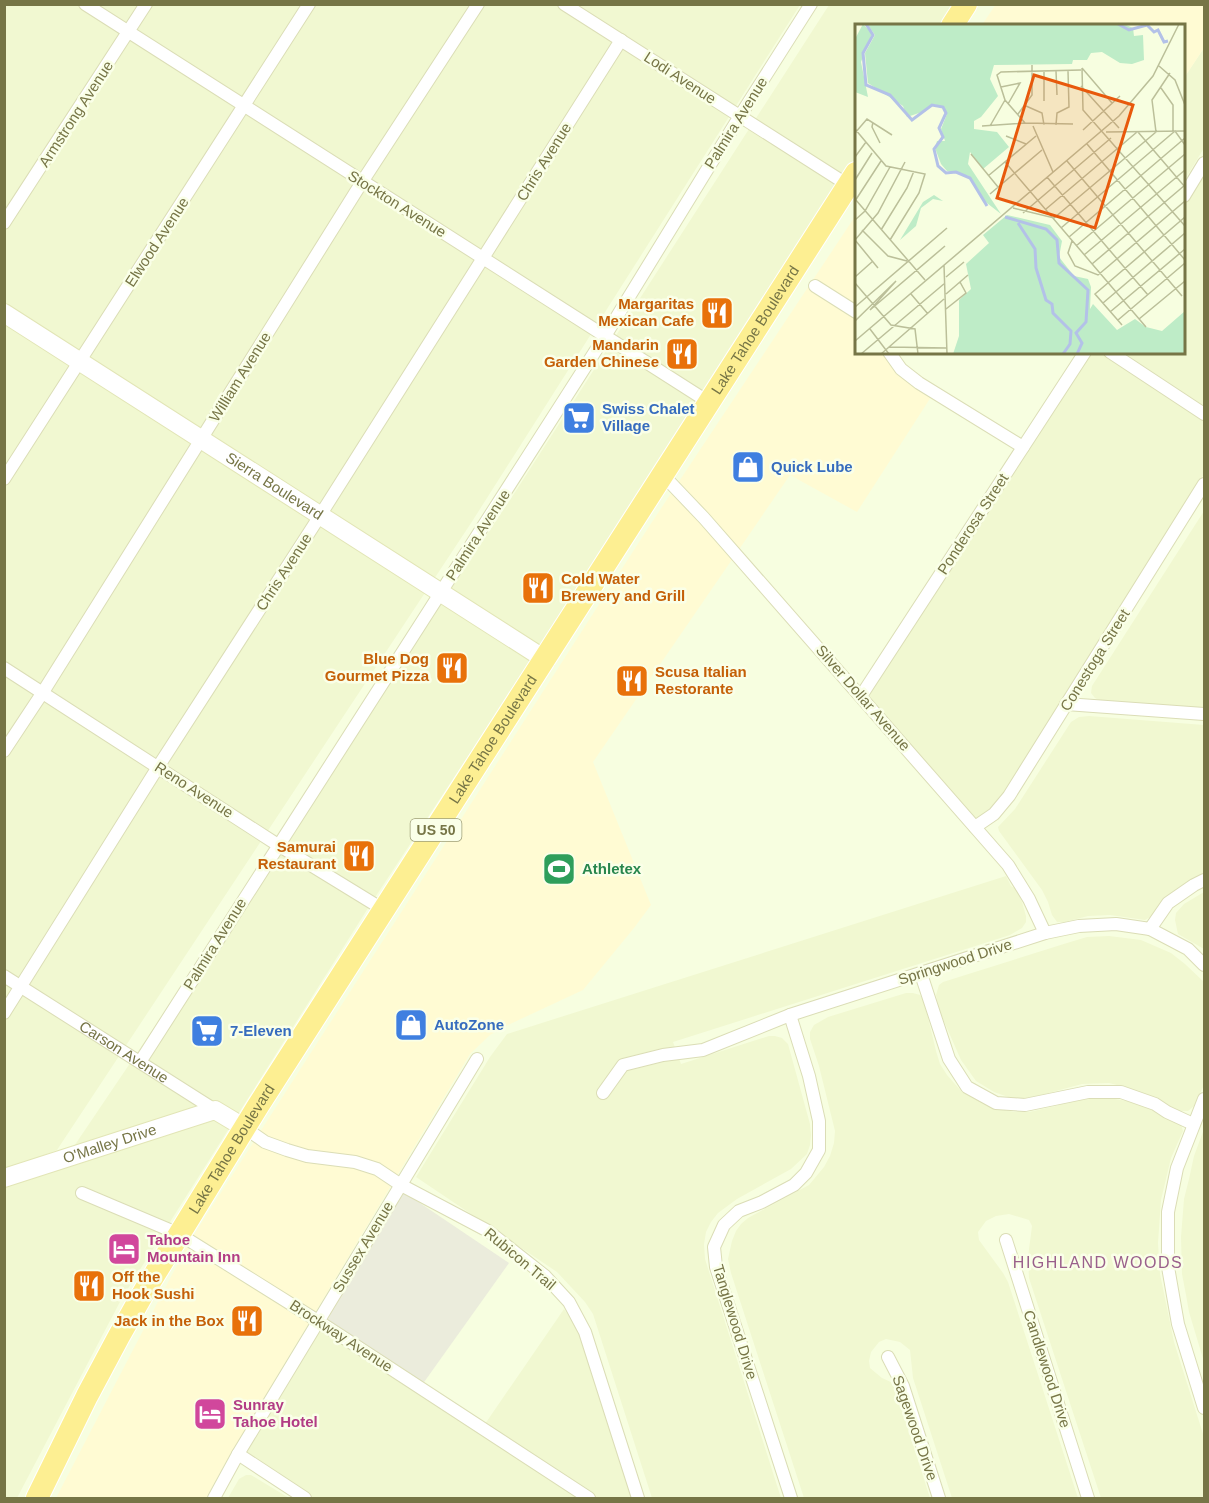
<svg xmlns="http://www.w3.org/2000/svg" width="1209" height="1503" font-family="Arial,sans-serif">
	<rect width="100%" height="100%" fill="#f7fee0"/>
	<!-- residential -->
	<path fill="#f1f8d1" d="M5 5H800L473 520 57 1150 5 1170Z
		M829 5H961L949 25 856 26V167L370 905 122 1298 17 1498H5V1188L60 1167 510 500Z
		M1204 48V148L1184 181V78Z
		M1204 170V408L1117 353 1184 352V204Z
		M1091 353H1101L1204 420V474L1004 792 991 809 976 820 866 695Z
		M1204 511V708L1101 701 1095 698 1091 693 1092 686Z
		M1089 716 1204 725V877L1162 905 1152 916 1145 920 1110 915 1088 916 1065 922H1057L1052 915 1048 902 1042 890 999 831 998 827 1015 809 1071 722 1079 717Z
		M1006 876 1011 886 1016 889 1022 902 1026 916V922L1022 928 1010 935 673 1042 681 1064 769 1036H775L782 1038 788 1044 810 1124 811 1135 810 1145 807 1154 791 1169 737 1199 718 1213 711 1222 706 1232 704 1244 705 1259 781 1498H652L593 1314 585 1302 557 1272 416 1177 490 1057 507 1034Z
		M1204 892V949L1178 934 1175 920 1176 913 1184 904Z
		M1109 936 1141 940 1171 953 1185 964 1204 982V1085L1194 1106 1188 1111H1176L1121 1086 1109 1083 1082 1084 1045 1094 1026 1098H1011L994 1092 976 1081 961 1060 939 1010 936 995 939 985 943 982 1067 943 1087 937Z
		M906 993H913L920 995 923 1000 926 1009 936 1051 940 1064 947 1075 962 1092 985 1104 1001 1109 1014 1112H1029L1056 1106 1066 1102 1097 1096 1133 1102 1151 1109 1181 1124 1183 1131 1171 1158 1161 1200 1158 1243 1160 1274 1174 1342 1204 1437V1498H1101L1029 1278 1028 1257 1032 1226 1029 1220 1009 1214 996 1216 986 1221 978 1232 979 1240 1003 1273 1008 1282 1078 1498H952L913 1378 910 1350 900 1342 886 1339 879 1342 871 1352 869 1361 870 1368 882 1378 893 1383 895 1388 930 1498H804L731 1273 728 1259 732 1241 736 1231 741 1224 748 1218 809 1185 824 1167 830 1156 834 1143 835 1131 819 1066 810 1039V1032L814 1025 828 1017Z
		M1204 1129V1362L1189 1312 1186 1295 1182 1274 1181 1237 1184 1199 1189 1179 1194 1156Z
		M564 1309 580 1332 634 1498H596L485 1424Z
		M320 1327 579 1498H314L244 1453Z
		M246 1475H251L289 1498H228L239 1479Z"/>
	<!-- commercial -->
	<path fill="#fffbd3" d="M996 4 1204 5V48L1184 78V26L982 25Z
		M856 215V352L885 353 897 374 931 397 857 512 790 475 593 762 651 905 634 928 583 990 508 1025 490 1035 470 1054 231 1453 206 1498H56L188 1244 650 525Z"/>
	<!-- industrial -->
	<path fill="#ebecdc" d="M402 1191 509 1263 422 1385 323 1320Z"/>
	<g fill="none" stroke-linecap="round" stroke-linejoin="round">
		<defs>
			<g id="street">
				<path d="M85 4 710 403"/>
				<path d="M564 4 851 187"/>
				<path d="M1184 196 1204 163"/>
				<path d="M4 223 146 4"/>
				<path d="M815 286 856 312"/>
				<path d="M889 352 901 369 919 383 1023 447"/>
				<path d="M1110 352 1204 414"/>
				<path d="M663 475 704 518 1008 865 1029 899 1045 933"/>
				<path d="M4 479 309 4"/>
				<path d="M4 668 278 845 384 910"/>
				<path d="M861 696 1085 352"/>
				<path d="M1066 704 1204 714"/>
				<path d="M4 751 43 692 362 182 478 4"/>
				<path d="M975 827 994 814 1009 796 1204 484"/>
				<path d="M1150 929 1168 903 1194 885 1204 880"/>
				<path d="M921 974 949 1059 967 1087 996 1103 1025 1105 1088 1092H1121L1155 1104 1167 1112 1193 1124"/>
				<path id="s1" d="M4 976 215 1110"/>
				<path d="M4 1013 158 767 314 525 621 40"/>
				<path d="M790 1015 809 1076 819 1121V1150L806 1173 794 1185 762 1202 739 1211 724 1225 714 1247 716 1267 791 1498"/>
				<path d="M140 1062 605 336 740 116 811 4"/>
				<path d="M603 1093 623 1065 663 1055 703 1050 790 1015 1045 933 1079 926 1116 924 1150 929 1188 949 1204 965"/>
				<path d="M1204 1099 1177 1168 1168 1212V1267L1178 1324 1204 1408"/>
				<path d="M245 1128 265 1142 287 1150 307 1156 355 1162 377 1169 401 1185 488 1231 545 1276 569 1302 585 1332 638 1498"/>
				<path d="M82 1193 179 1234 318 1321 589 1498"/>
				<path d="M1006 1240 1088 1498"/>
				<path d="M888 1357 903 1386 939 1498"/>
				<path d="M238 1454 305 1498"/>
				<path d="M214 1498 238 1454 477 1059"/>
			</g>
			<g id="secondary">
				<path id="s2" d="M4 313 546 660"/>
				<path id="s3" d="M4 1178 215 1110 245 1128"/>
			</g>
			<g id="highway">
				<path d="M952 26 966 4"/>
				<path id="s4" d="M37 1498 87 1396 119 1336 145 1290 258 1106 856 173"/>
			</g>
		</defs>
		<!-- street casing -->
		<use href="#street" stroke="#dbddb6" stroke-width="14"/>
		<!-- secondary casing -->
		<use href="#secondary" stroke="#e2e5b6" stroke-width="20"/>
		<!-- highway casing -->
		<use href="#highway" stroke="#fff" stroke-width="24"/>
		<!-- street -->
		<use href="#street" stroke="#fff" stroke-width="12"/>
		<!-- secondary -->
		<use href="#secondary" stroke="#fff" stroke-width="18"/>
		<!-- highway -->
		<use href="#highway" stroke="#fdef92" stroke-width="22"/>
	</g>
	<!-- icons -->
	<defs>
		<symbol id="restaurant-square" viewBox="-11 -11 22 22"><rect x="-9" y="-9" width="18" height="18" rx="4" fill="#e8710a" stroke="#faffe8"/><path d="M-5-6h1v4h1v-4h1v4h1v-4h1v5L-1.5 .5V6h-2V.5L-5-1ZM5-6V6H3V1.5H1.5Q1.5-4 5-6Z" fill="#fff"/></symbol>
		<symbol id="supermarket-square" viewBox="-11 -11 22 22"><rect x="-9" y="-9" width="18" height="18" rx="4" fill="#3f7fe0" stroke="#faffe8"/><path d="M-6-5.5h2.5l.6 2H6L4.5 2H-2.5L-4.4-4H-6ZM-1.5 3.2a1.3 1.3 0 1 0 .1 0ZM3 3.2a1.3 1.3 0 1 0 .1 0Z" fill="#fff"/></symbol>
		<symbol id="shop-square" viewBox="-11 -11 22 22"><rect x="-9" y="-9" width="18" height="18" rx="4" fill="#3f7fe0" stroke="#faffe8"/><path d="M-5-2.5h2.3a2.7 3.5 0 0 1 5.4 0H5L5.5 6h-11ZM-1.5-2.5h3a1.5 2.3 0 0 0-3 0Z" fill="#fff"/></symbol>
		<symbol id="stadium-square" viewBox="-11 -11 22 22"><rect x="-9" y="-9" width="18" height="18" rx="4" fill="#2e9e5b" stroke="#faffe8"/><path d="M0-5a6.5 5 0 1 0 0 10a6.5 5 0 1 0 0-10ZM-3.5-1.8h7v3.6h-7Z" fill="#fff"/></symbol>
		<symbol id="hotel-square" viewBox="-11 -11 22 22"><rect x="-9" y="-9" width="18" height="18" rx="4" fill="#d1479c" stroke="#faffe8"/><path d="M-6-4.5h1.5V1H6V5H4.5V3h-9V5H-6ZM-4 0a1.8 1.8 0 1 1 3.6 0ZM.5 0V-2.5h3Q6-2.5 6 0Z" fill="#fff"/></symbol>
	</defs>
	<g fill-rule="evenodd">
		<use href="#restaurant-square" x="698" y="294" width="38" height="38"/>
		<use href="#restaurant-square" x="663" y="335" width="38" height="38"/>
		<use href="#supermarket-square" x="560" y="399" width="38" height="38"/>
		<use href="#shop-square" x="729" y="448" width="38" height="38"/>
		<use href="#restaurant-square" x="519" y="569" width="38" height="38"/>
		<use href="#restaurant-square" x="433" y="649" width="38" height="38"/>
		<use href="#restaurant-square" x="613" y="662" width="38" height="38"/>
		<use href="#restaurant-square" x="340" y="837" width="38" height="38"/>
		<use href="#stadium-square" x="540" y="850" width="38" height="38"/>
		<use href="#shop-square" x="392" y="1006" width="38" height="38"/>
		<use href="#supermarket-square" x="188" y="1012" width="38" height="38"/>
		<use href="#hotel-square" x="105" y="1230" width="38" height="38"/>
		<use href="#restaurant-square" x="70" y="1267" width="38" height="38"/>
		<use href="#restaurant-square" x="228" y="1302" width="38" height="38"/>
		<use href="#hotel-square" x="191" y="1395" width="38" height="38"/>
	</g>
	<g text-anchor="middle" stroke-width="5" stroke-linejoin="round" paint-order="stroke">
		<!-- shield labels -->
		<rect fill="#faffe8" stroke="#9e9e77" stroke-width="1.5" x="410.5" y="819" width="51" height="22" rx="4.5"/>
		<g font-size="14" font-weight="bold" fill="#767546">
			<text x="436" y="835">US 50</text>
		</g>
		<!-- street labels -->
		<g font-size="15" fill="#767546" stroke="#faffe8">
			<text transform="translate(680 78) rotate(33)" y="5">Lodi Avenue</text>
			<text transform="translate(76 114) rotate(-57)" y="5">Armstrong Avenue</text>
			<text transform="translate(736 123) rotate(-58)" y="5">Palmira Avenue</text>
			<text transform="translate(544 162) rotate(-58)" y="5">Chris Avenue</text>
			<text transform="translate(397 204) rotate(32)" y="5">Stockton Avenue</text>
			<text transform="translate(157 242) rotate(-57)" y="5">Elwood Avenue</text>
			<text dy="5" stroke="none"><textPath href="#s4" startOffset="1372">Lake Tahoe Boulevard</textPath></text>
			<text transform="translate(240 377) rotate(-58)" y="5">William Avenue</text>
			<text dy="5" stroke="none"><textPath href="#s2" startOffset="321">Sierra Boulevard</textPath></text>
			<text transform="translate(973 524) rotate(-57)" y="5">Ponderosa Street</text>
			<text transform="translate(478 535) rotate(-57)" y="5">Palmira Avenue</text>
			<text transform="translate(284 572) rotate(-57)" y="5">Chris Avenue</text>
			<text transform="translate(1095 660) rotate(-58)" y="5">Conestoga Street</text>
			<text transform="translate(863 698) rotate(49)" y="5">Silver Dollar Avenue</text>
			<text dy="5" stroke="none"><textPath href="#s4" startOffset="886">Lake Tahoe Boulevard</textPath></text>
			<text transform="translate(194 790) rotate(33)" y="5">Reno Avenue</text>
			<text transform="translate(215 944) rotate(-58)" y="5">Palmira Avenue</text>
			<text transform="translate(955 962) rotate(-18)" y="5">Springwood Drive</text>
			<text dy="5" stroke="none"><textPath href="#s1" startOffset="142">Carson Avenue</textPath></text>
			<text dy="5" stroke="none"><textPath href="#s3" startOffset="111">O'Malley Drive</textPath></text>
			<text dy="5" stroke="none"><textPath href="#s4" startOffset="400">Lake Tahoe Boulevard</textPath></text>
			<text transform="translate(363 1247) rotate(-59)" y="5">Sussex Avenue</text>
			<text transform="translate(520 1259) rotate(40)" y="5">Rubicon Trail</text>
			<text transform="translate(735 1322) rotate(73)" y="5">Tanglewood Drive</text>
			<text transform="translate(341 1336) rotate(33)" y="5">Brockway Avenue</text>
			<text transform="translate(1047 1369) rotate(72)" y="5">Candlewood Drive</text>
			<text transform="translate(915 1428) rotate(71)" y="5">Sagewood Drive</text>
		</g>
		<!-- food labels -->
		<g font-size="15" font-weight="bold" fill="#c56008" stroke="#faffe8" text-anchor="end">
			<text x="694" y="309">Margaritas<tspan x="694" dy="17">Mexican Cafe</tspan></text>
			<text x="659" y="350">Mandarin<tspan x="659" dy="17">Garden Chinese</tspan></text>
			<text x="561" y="584" text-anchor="start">Cold Water<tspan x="561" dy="17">Brewery and Grill</tspan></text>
			<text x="429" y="664">Blue Dog<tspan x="429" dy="17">Gourmet Pizza</tspan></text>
			<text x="655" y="677" text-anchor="start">Scusa Italian<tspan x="655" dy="17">Restorante</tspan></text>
			<text x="336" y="852">Samurai<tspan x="336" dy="17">Restaurant</tspan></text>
			<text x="112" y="1282" text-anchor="start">Off the<tspan x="112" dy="17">Hook Sushi</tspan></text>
			<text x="224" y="1326">Jack in the Box</text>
		</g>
		<!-- shop labels -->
		<g font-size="15" font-weight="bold" fill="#366cbe" stroke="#faffe8" text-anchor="start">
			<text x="602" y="414">Swiss Chalet<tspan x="602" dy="17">Village</tspan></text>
			<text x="771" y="472">Quick Lube</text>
			<text x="434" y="1030">AutoZone</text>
			<text x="230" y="1036">7-Eleven</text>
		</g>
		<!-- leisure labels -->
		<g font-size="15" font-weight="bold" fill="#27864d" stroke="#faffe8" text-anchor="start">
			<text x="582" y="874">Athletex</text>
		</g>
		<!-- hotel labels -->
		<g font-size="15" font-weight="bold" fill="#b23c85" stroke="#faffe8" text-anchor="start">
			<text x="147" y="1245">Tahoe<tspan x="147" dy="17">Mountain Inn</tspan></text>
			<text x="233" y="1410">Sunray<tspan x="233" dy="17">Tahoe Hotel</tspan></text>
		</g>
		<!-- neighbourhood labels -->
		<g font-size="16" letter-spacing="1.5" fill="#9a608b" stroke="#faffe8">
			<text x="1098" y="1268">HIGHLAND WOODS</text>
		</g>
	</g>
	<!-- overview -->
	<g transform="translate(855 24)">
		<rect width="330" height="330" fill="#f7fee0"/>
		<path d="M8 0 17 9 6 38 13 73 0 68V15ZM12 0H269L278 4 279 12 288 11 289 36 277 40 265 39 247 28 236 29 232 36H218L217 40 139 41 135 55 143 72 126 93 119 97V105L142 108 154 123 128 145 115 128 113 140 146 190 128 176 114 152 92 147 86 140 80 124 82 117H90L86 105 92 90 89 83 78 80 70 87 52 93 48 82 13 59 10 29 20 11ZM79 171 88 177 78 175 66 184 61 202 45 216 68 178ZM152 191 195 201 207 217 204 233 219 252 233 255 236 263 235 285 238 280 262 306 280 295 291 303 307 307 330 287V330H98L104 312V276L116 265 111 240 134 219 128 211Z" fill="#beecc7"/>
		<path fill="none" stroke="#b3c1e8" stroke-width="3" d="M11 0 18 11 8 29 11 61 35 71 57 96 77 81 88 83 91 89 84 104 88 113 79 125 83 142 91 149 101 148 115 154 132 182M263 0 274 6 292 1 299 8 303 6 309 18 313 17M150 193 191 205 202 216 204 239 233 266 231 298 221 309 227 319 222 330M163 199 180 225 181 244 191 276 197 280 198 289 216 307 215 320 208 330"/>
		<path fill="none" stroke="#bbbf99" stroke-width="1.5" d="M304 42 320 56 330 81M227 44 228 86 330 202M227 44 257 79M189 47V77M201 47 202 71M226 62 264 104M146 63 165 59 153 80M306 64 318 81V107M171 82 187 89 189 101M163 90 177 71V41M18 98 17 103 25 119M218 100 170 99 150 76 142 51 146 48 226 46M201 101 202 89 214 83 213 47M127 102 170 99M135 102 150 76M178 102 198 148M0 105 31 142 70 150 64 169 35 216M228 106 265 72M251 108 330 107M283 108 330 163M0 109 12 95 37 111M151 112 171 120M232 120 330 236M116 130 143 163M0 133 11 118M212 137 327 272M150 138 291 303M133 152 181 112M192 153 293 271M0 156 17 129M135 170 187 126M0 175 70 256M0 177 26 137M158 184 199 194 301 108 297 76 315 49M191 185 282 108M168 189 256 114M0 196 10 187 35 143M206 204 320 107 330 121M7 206 33 232 52 237M26 206 52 164 59 147M214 213 330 114M0 216 23 189 50 138M0 216 23 244M217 217 213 229 220 242 243 251 330 177M221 222 330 130M229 231 330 146M237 240 330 161M89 241 92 330M0 253 18 237M91 253 109 238M0 259 36 301 60 305 63 330M56 270 73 290M91 270 113 251M248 279 330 209M0 283 92 204M91 285 111 269 105 258M255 288 330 225M284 295 330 257M263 296 330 239M0 297 41 257 15 286 90 222M267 301 240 270 330 193M15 305 34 330M0 317 264 92 298 52 324 0M34 323 92 324M6 330 90 259M26 330 89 275"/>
		<path fill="#e8590c" fill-opacity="0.15" stroke="#e8590c" stroke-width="3" d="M179 51 278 81 240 204 142 174Z"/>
		<rect width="330" height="330" fill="none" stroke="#767546" stroke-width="3"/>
	</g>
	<!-- border -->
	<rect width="1209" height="1503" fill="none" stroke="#767546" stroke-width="12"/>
</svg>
